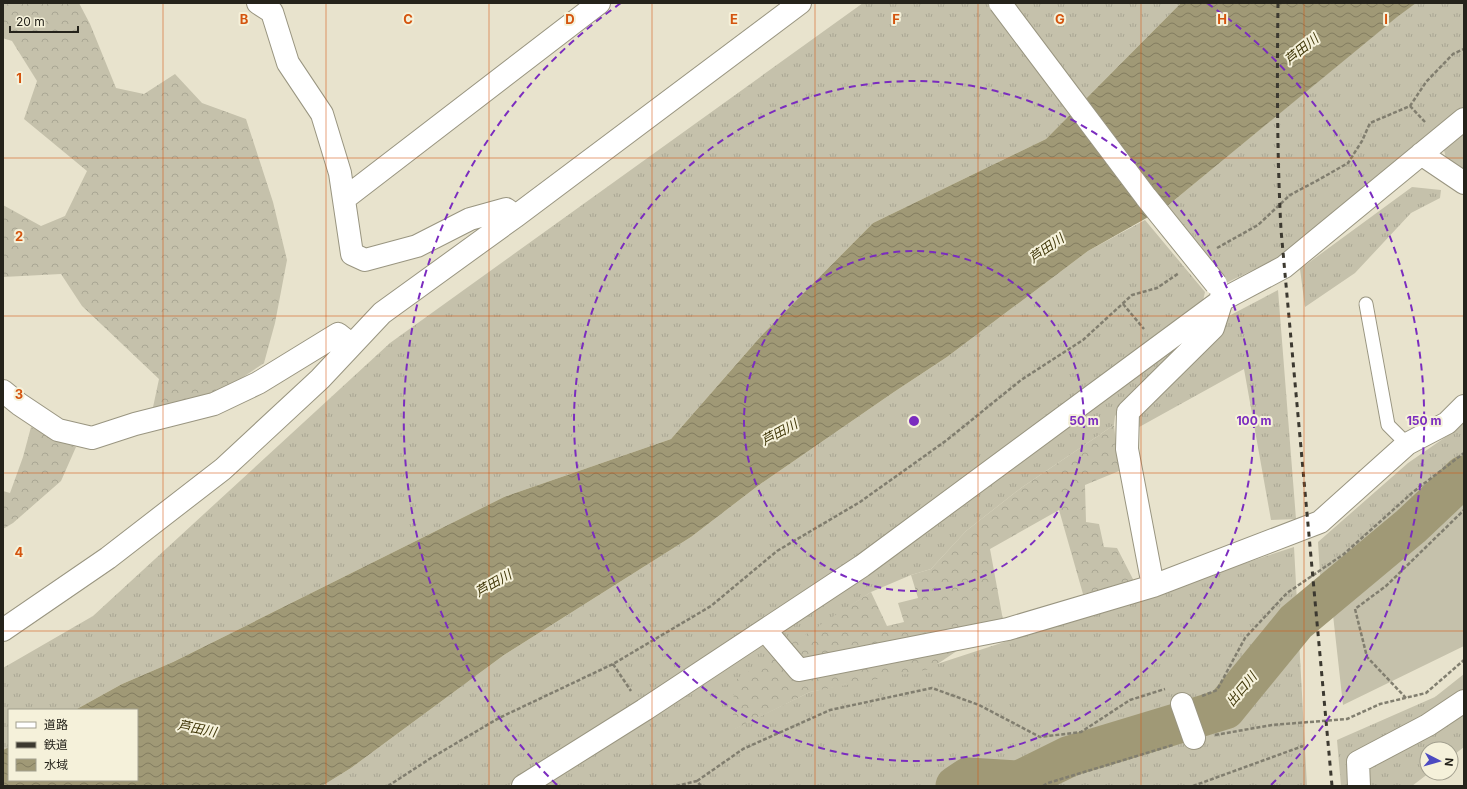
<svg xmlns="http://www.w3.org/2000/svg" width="1467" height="789" font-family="Inter,'Noto Sans JP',sans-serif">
	<defs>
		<pattern id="grass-tufts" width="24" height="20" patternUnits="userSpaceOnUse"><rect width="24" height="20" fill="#c5c1ab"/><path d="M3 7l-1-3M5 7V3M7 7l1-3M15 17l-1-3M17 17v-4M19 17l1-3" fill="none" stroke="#a9a693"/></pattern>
		<pattern id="forest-crowns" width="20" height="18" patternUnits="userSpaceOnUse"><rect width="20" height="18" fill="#c5c1ab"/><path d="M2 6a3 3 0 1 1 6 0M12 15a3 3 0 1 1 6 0" fill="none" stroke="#a9a693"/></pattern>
		<pattern id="water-waves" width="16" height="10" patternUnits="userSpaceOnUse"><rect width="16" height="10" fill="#a09976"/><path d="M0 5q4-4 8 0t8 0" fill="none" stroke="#827c60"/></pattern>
	</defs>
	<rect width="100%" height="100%" fill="#e8e3cd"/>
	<!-- grass -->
	<path fill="url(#grass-tufts)" d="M863 3H1181L1046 139 873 223 761 336 671 439 504 497 173 662 122 684 75 710H9V747L3 750V668L93 616 390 343Z
		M1413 3H1464V108L1292 251 1224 284 1166 207Z
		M1412 187 1441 190 1440 198 1411 213 1355 273 1305 307 1300 269Z
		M1145 220 1205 292 1202 305 908 524 508 786H322L351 768 504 655 691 537 759 485 894 392 947 357 1088 251Z
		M1278 290 1296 519 1271 520 1244 369 1132 431 1138 412 1225 318Z
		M1192 336 1115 416 1114 425 1021 488 966 531 931 569 911 575 871 592 837 615 734 729 810 692 937 664 1294 547 1307 786H533L1010 471Z
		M1464 417V462L1321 590 1318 542 1408 463 1447 436Z
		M1464 674V747L1451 757V749H1427V773H1429L1412 786H1341L1337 740 1435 697Z"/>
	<!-- forest -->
	<path fill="url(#forest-crowns)" d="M3 3H79L90 24 116 88 144 94 175 74 202 103 246 119 273 202 287 260 275 323 264 363 224 390 152 412 159 379 82 306 61 274 3 277V205L41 226 65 216 87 171 24 119 37 81 12 41 3 38Z
		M1114 425 1119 471 1085 485 1086 522 1099 524 1104 547 1117 548 1135 583 1083 594 1059 510 990 549 1003 620 930 669 810 692 733 730 734 681 871 592 887 626 904 622 898 603 918 598 911 575 931 569 966 531 1021 488Z
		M31 427 76 447 61 481 13 523 3 529V491L10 493 23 457Z"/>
	<!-- garden -->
	<path fill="#c5c1ab" d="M1464 131V169L1447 164 1444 150 1453 140Z
		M1464 491V646L1343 705 1332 606 1409 541Z"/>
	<!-- water -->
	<path fill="url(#water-waves)" d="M1181 3H1416L1397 17 1166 207 1088 251 947 357 894 392 759 485 691 537 504 655 351 768 322 786H3V750L9 747V780H137V710H75L122 684 173 662 504 497 671 439 761 336 873 223 1046 139Z"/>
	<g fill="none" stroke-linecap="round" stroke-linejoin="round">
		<!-- river -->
		<path stroke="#a09976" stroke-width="41" d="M956 786 968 778 1019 781 1070 756 1225 709 1296 622 1411 526 1464 476"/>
		<defs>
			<path id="lane" d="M1366 304 1388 425 1407 444"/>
			<path id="street" d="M258 3 272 12 288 63 322 114 340 173 352 254 365 260 417 246 470 219 506 209 516 216
				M1421 154 1464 183
				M344 199 599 3
				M3 391 19 404 58 430 92 438 135 424 214 404 258 383 338 334 352 345
				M1153 586 1127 449 1128 412 1213 328 1222 300 1221 297
				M3 630 108 558 223 469 320 379 382 313 516 216 800 3
				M765 630 799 670 1008 629 1153 586 1320 522 1407 444 1447 423 1464 406
				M1182 704 1194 738
				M523 786 644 710 862 566 1222 300 1284 267 1464 119
				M1359 786 1358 762 1428 725 1464 701"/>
		</defs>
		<!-- lane casing -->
		<use href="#lane" stroke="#999580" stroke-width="15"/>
		<!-- street casing -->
		<use href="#street" stroke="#999580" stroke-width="24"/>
		<!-- path -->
		<path stroke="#817e6f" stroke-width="2.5" stroke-dasharray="4 2" stroke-linecap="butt" d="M1410 106 1425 122
			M1217 248 1258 225 1290 195 1320 179 1348 163 1362 141 1370 123 1410 106 1426 82 1453 54 1464 49
			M1123 304 1144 329
			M613 664 631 691
			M1202 696 1217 690 1245 638 1287 593 1344 554 1413 492 1464 453
			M1406 698 1367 657 1355 609 1386 586 1464 510
			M1215 735 1272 725 1347 719 1380 704 1426 693 1464 660
			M697 781 743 749 830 710 932 688 979 705 1040 737 1081 732 1130 700 1165 689
			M388 786 431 758 499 718 613 664 711 606 777 551 860 502 947 440 1021 380 1083 340 1132 295 1157 288 1179 273
			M676 786 697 781 701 786
			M1043 786 1048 783 1173 745
			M1193 786 1303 746"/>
		<!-- lane -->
		<use href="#lane" stroke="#fff" stroke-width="13"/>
		<!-- street -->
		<use href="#street" stroke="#fff" stroke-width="22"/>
		<!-- rail -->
		<path stroke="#3c3930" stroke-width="3" stroke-dasharray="5 5" stroke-linecap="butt" d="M1278 3C1277 79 1277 154 1281 230L1332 786"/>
		<defs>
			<path id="street-bridge" d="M1000 3 1146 197 1216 284"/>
		</defs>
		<!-- street-bridge casing -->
		<use href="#street-bridge" stroke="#999580" stroke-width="24" stroke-linecap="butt"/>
		<!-- street-bridge -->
		<use href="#street-bridge" stroke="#fff" stroke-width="22"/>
	</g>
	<!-- grid -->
	<path fill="none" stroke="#d4540e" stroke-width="1" stroke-opacity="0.55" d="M163 3V786M326 3V786M489 3V786M652 3V786M815 3V786M978 3V786M1141 3V786M1304 3V786M3 158H1464M3 316H1464M3 473H1464M3 631H1464"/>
	<!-- distance rings -->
	<g fill="none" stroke="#7b2cbf" stroke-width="2" stroke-dasharray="7 5">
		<circle cx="914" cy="421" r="170"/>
		<circle cx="914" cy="421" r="340"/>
		<path d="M557 785A510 510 0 0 1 621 3M1207 3A510 510 0 0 1 1271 785"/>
	</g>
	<g text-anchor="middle" stroke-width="4" stroke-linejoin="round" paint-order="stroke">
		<!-- water labels -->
		<g font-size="13" font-style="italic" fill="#403708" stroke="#f5f1da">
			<text transform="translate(1301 49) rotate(-39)" y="5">芦田川</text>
			<text transform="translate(1046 248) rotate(-35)" y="5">芦田川</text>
			<text transform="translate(779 432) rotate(-28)" y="5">芦田川</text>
			<text transform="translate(493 583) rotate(-30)" y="5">芦田川</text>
			<text transform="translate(1241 689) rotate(-50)" y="5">出口川</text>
			<text transform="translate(197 728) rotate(11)" y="5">芦田川</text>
		</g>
	</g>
	<g font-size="13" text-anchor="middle" font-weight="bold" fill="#d4540e" stroke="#f5f1da" stroke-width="4" stroke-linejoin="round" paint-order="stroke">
		<text x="244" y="24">B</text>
		<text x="408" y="24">C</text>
		<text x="570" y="24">D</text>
		<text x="734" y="24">E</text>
		<text x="896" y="24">F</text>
		<text x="1060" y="24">G</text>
		<text x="1222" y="24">H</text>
		<text x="1386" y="24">I</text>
		<text x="19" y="83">1</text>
		<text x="19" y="241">2</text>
		<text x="19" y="399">3</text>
		<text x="19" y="557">4</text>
	</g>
	<circle cx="914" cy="421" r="6" fill="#7b2cbf" stroke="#f5f1da" stroke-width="2"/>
	<g font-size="12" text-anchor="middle" font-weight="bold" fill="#7b2cbf" stroke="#f5f1da" stroke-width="4" stroke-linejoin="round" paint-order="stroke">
		<text x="1084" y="425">50 m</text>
		<text x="1254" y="425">100 m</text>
		<text x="1424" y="425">150 m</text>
	</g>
	<!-- border -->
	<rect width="1467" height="789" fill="none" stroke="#25231b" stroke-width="8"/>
	<!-- legend -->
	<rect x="8" y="709" width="130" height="72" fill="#f5f1da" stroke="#a29f8e"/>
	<rect x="16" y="722" width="20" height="6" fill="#ffffff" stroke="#a29f8e"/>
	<text x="44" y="729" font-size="12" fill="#25231b">道路</text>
	<rect x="16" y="742" width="20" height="6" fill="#3c3930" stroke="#a29f8e"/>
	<text x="44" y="749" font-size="12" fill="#25231b">鉄道</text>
	<rect x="16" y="759" width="20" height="12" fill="url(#water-waves)" stroke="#a29f8e"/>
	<text x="44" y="769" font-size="12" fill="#25231b">水域</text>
	<!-- north arrow -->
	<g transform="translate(1439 761) rotate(96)"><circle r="19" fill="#f5f1da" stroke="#a29f8e"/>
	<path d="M0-3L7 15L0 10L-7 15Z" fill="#4c4ac1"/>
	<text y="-6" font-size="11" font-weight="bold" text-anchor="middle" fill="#25231b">N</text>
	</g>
	<!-- scale -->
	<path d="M10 26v6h68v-6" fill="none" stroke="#25231b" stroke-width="2"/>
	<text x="16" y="26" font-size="12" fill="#25231b" stroke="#f5f1da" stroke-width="3" paint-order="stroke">20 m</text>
</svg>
